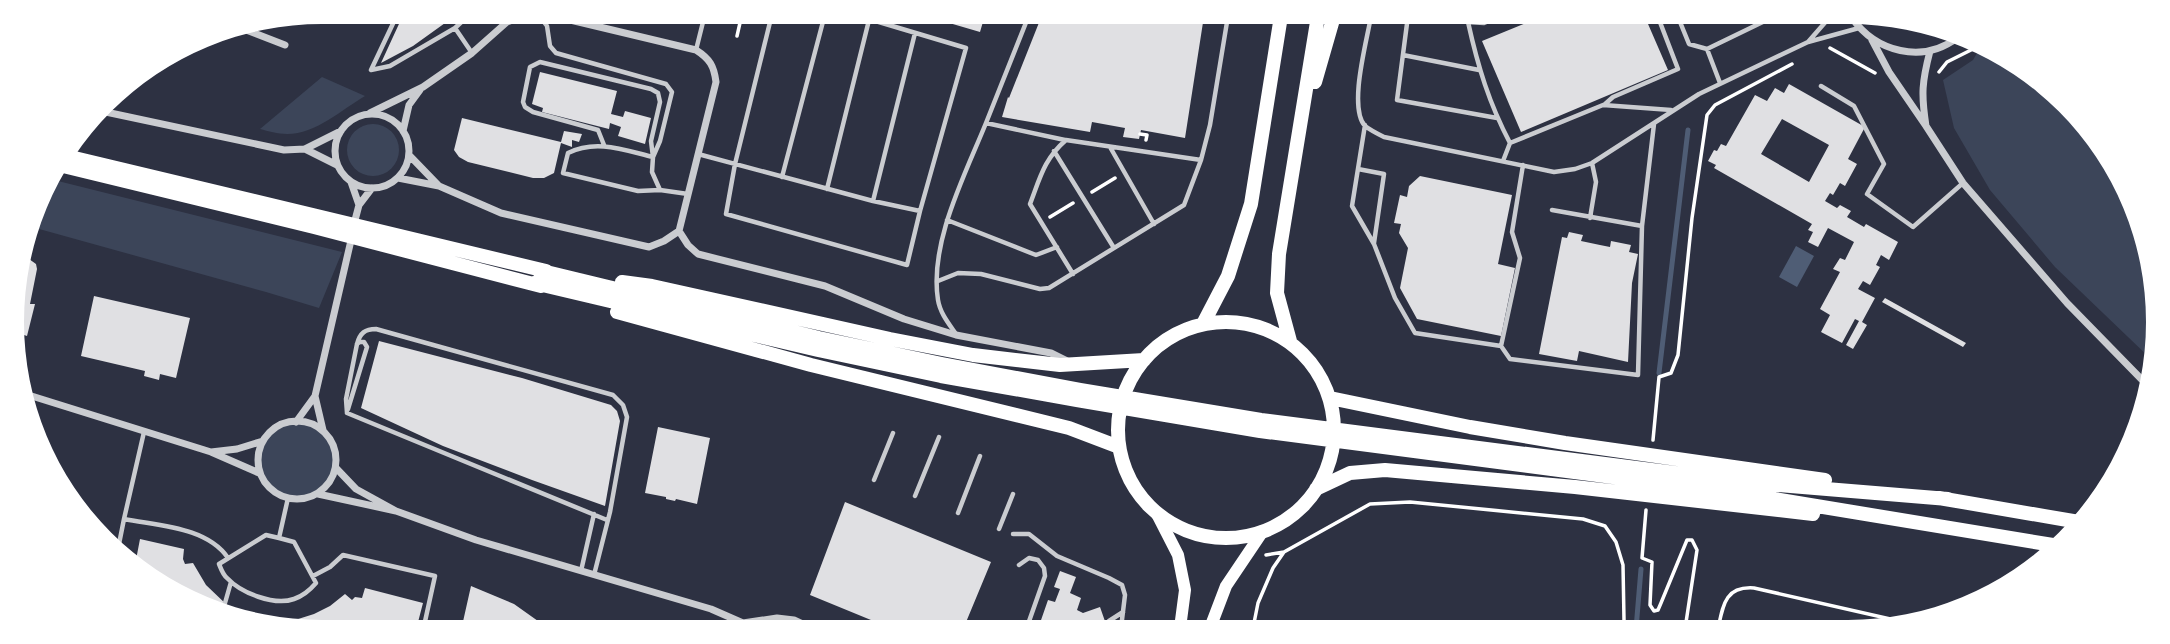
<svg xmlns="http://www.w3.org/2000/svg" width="2170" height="644" font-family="'Roboto Condensed',sans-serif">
	<rect width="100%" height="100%" fill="#2d3142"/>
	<!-- green -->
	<path fill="#3c4559" d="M1980 48 2020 65 2106 150 2152 262V360L2055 267 1990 190 1954 128 1943 80 1973 60Z
		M322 77 365 96C341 110 316 134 287 134 278 134 268 131 260 129Z
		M347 150a26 26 0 1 1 52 0a26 26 0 1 1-52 0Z
		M49 179 54 180 342 252 319 308 266 292 32 227 44 185Z
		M258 461a39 39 0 1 1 78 0a39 39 0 1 1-78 0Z"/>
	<!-- water -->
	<path fill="#4f5d75" d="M1796 246 1814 256 1797 287 1779 277Z"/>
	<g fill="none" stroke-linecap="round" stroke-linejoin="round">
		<!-- stream -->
		<path stroke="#4f5d75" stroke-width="5" d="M1659 373 1688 130
			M1636 629 1641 569"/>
	</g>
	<!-- building -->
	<path fill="#e0e0e3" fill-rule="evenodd" d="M404 13H459L413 46 381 63Z
		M922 15H985L980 32Z
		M1042 15 1204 16 1185 138 1141 130 1139 139 1123 137 1125 128 1092 122 1090 132 1002 117 1008 97 1009 98Z
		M1541 17H1645L1668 70 1521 132 1482 41Z
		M540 72 617 91 611 114 623 117 625 111 651 118 645 144 618 136 621 127 610 123 609 129 542 112 543 108 532 104Z
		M1789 84 1865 127 1848 159 1857 164 1845 186 1840 183 1833 195 1830 193 1825 201 1837 208 1840 205 1851 211 1847 217 1864 227 1866 224 1898 242 1889 260 1881 255 1876 265 1880 267 1870 285 1863 281 1858 289 1875 298 1862 322 1867 325 1853 349 1846 345 1859 321 1855 319 1842 343 1821 332 1830 315 1820 309 1840 272 1833 269 1840 258 1845 260 1854 242 1828 228 1818 247 1808 242 1813 232 1808 230 1812 224 1714 168 1716 165 1708 161 1714 150 1717 151 1721 144 1726 146 1755 95 1767 101 1775 88 1784 93ZM1782 119 1829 145 1809 182 1761 154Z
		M462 118 561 142 564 131 582 134 579 142 572 140V147L561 143 554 173 544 178H533L468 162 459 157 454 150Z
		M1420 176 1512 195 1498 264 1515 268 1501 336 1417 319 1400 288 1408 248 1399 233 1401 224 1394 223 1400 195 1407 197 1409 186Z
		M1569 232 1583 235 1581 241 1600 245 1610 247 1611 241 1631 245 1629 252 1638 254 1632 283 1628 362 1579 351 1577 361 1539 354 1562 237 1567 238Z
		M22 257 29 259 36 264 37 269 30 304H35L27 336 18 333 15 282Z
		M94 296 190 318 176 378 160 374 159 380 144 376 145 371 81 356Z
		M1885 298 1966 343 1963 347 1882 302Z
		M379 341 522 378 611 405 617 411 620 421 605 506 532 480 443 446 361 408Z
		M658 427 710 438 697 504 676 499 675 501 666 499V497L645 493Z
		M845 502 991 562 964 627H888L810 595Z
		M140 539 184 549 183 559 185 564 193 563 206 585 228 606 226 611 150 580 135 565Z
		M1060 571 1076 577 1070 593 1081 598 1077 610 1083 613 1100 607 1107 627H1034L1040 623 1048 600 1055 602 1060 589 1054 587Z
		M471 586 514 604 545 626H462Z
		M365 588 423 603 417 626H275L276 621 295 620 314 614 330 606 345 594 352 600 355 597 362 598Z"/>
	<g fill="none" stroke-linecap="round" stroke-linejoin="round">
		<!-- path -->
		<path stroke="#fff" stroke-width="3.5" d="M737 36 742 14
			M1830 48 1875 73
			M1939 72 1947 62 1977 47
			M1140 134 1147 135 1146 140
			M1092 192 1115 178
			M1050 217 1073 203
			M1653 440 1659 377 1671 373 1678 355 1692 218 1707 115 1715 105 1792 64
			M1646 510 1642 558 1652 562 1650 605 1654 611 1658 610 1661 603 1687 540H1692L1697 550 1685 629
			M1266 555 1284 552
			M1253 628 1258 603 1273 568 1284 552 1370 504 1410 502 1583 519 1605 526 1616 542 1623 565 1624 620 1628 629
			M1718 629C1723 605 1725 586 1754 588L1908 623"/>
		<!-- service -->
		<path stroke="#caccd0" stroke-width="4.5" d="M398 13 371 70 390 66 455 28 472 53
			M537 13 547 26 550 46 556 53 666 84 672 92 660 141 653 157 652 172 660 190
			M772 14 735 164 726 214 907 265 920 211
			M1371 16C1367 41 1348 107 1365 126 1370 130 1378 134 1384 137L1554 172 1575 169 1592 163 1699 94 1808 42
			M1408 16 1397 100 1497 118
			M1433 16 1468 22C1478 67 1489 103 1510 143L1503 161
			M1678 17 1689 44 1707 49 1771 18
			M1829 18 1808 42 1859 28
			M1468 22 1484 23 1498 17
			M455 28 471 13
			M1707 49 1720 83
			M696 50 705 14
			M1403 55 1479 70
			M1821 86 1854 106 1884 164 1867 194 1913 227 1963 183
			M1604 105 1613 97 1678 69 1658 17
			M986 123 1029 15
			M1365 125 1352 206 1374 244 1395 298 1415 333 1501 346 1510 359 1638 375 1642 226 1654 124
			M1510 143 1603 105 1671 110
			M604 145 598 130 533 112 525 107 523 102 530 67 540 62 651 89 658 93 660 102 651 141 653 157C624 150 596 139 568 153L563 173 638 191 660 190 688 194
			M1110 147 1154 224
			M1054 151 1114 248
			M698 154 873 201 920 211 966 48 852 14
			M1358 169 1384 174 1374 243
			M782 177 825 14
			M827 189 869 20
			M873 201 915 33
			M1552 210 1642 226
			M1590 218 1596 182 1592 163
			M947 220 1036 255 1057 247
			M1073 274 1030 204C1040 178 1044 159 1066 140L1201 160 1210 125 1228 16
			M938 281 958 273 981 274 1040 289 1049 288 1184 205 1201 160
			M956 334C949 324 940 313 938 300 929 243 965 175 986 123L1065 140
			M1501 346 1520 258 1512 232 1523 165
			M348 409 367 347 364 342H360L357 344
			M347 413 346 399 357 344C360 333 365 329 376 329L613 395 623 405 627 417 610 512 594 575
			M347 413 607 520
			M144 432 124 519C159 526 207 527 228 558
			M874 480 893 433
			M915 496 939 437
			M958 513 980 456
			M999 529 1013 494
			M1013 534H1029L1057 556 1109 578 1122 585 1125 595 1121 628
			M279 538 294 542 316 583C310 590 303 596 294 599 274 606 241 593 227 578 223 575 221 569 219 564L266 535 279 538 288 498
			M118 549 124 519
			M1019 565 1029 558 1038 560 1044 568 1045 576 1027 627
			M581 571 594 514
			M313 576 330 567 343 555 435 576 424 626
			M225 603 231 582
			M1105 627 1109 621 1123 612"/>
		<!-- minor -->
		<path stroke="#caccd0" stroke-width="7" d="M541 13 696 50C710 59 714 66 716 82L679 231
			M1852 18C1876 52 1922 64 1957 38
			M241 28 285 45
			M1872 40 1889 72 1926 126C1921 94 1922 82 1930 51
			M101 111 284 150 305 149 341 131
			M370 113 423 87 472 53 507 22 532 13
			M335 151a37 37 0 1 1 74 0a37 37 0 1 1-74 0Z
			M1926 126 1963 183 2067 303 2150 388
			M403 131 409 105 420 90
			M305 149 337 165
			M409 155 438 185
			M398 178 439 186 501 213 649 247 664 241 679 231
			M351 182 359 205
			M354 224 359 205 372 188
			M679 231 688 245 698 254 825 286 904 319 956 335 1051 353 1067 361
			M22 393 211 452
			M315 396 352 236
			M258 460a39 39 0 1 1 78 0a39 39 0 1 1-78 0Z
			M296 422 315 396 323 430
			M259 473 211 452 237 449 263 441
			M318 494 396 511 356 489 336 468
			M396 511 476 540 711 609 743 623 777 618 794 620 809 627"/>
		<!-- secondary -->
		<path stroke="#fff" stroke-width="12" d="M1157 514 1178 555 1185 590 1180 628
			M1210 628 1226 586 1263 531"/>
		<!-- primary -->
		<path stroke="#fff" stroke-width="14" d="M1315 82 1334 16
			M66 156 546 271
			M59 165 314 227 541 286
			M538 270 819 338 942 364 1080 390 1261 420 1753 483 1948 499
			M622 282 652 286 890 339 973 355 1060 365 1144 360
			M534 283 818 350 941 376 1077 400 1260 431 1750 495 2059 546
			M617 312 811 365 1069 428 1119 447
			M1118 430a108 108 0 1 1 216 0a108 108 0 1 1-216 0Z
			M1203 324 1228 276 1251 204 1281 16
			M1290 341 1277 293 1279 254 1318 16
			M1330 398 1470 427 1565 443 1825 480
			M1316 489 1350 473 1385 470 1575 487 1813 514
			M1939 498 2079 522"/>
	</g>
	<!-- crop -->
	<path d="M0 0H2170V644H0ZM322 24H1848A298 298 0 0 1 2146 322V322A298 298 0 0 1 1848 620H322A298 298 0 0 1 24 322V322A298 298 0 0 1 322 24Z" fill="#fff" fill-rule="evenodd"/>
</svg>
